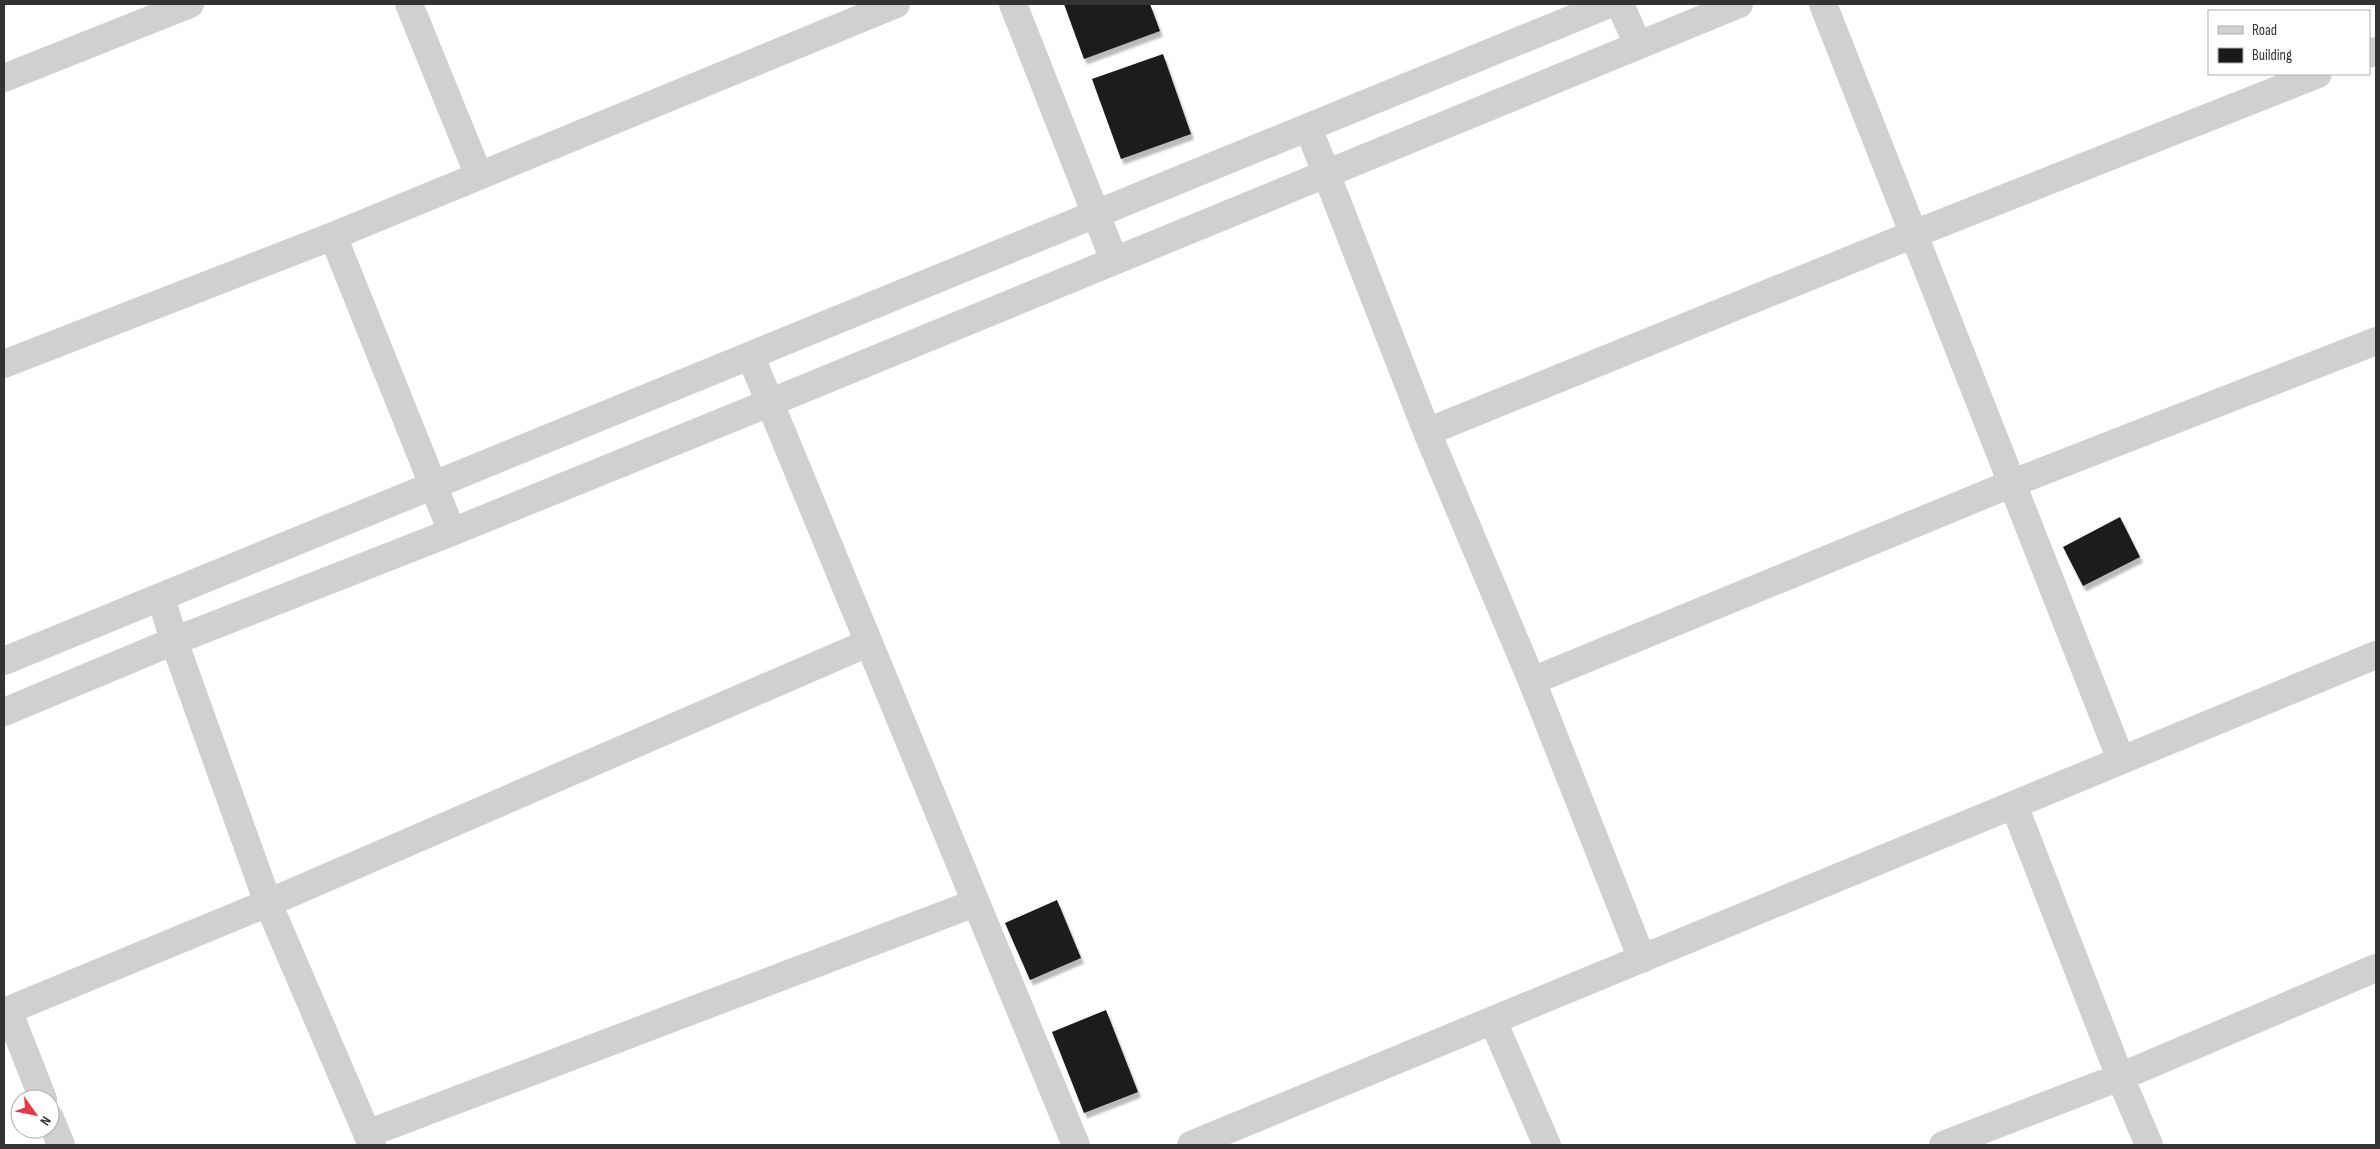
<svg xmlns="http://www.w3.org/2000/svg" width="2380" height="1149" font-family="'Sofia Sans Condensed',sans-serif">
	<defs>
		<filter id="shadow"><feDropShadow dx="3" dy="5.5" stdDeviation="1" flood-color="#0004"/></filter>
	</defs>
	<rect width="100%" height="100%" fill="#fff"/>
	<!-- building -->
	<path fill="#1a1a1a" filter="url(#shadow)" d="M1064 4H1150L1160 31 1084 59Z
		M1163 54 1191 134 1121 159 1092 79Z
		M2120 517 2140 557 2083 586 2063 547Z
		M1057 900 1081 958 1030 980 1005 923Z
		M1106 1010 1138 1092 1084 1113 1052 1032Z"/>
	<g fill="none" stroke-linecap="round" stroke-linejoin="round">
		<!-- minor -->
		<path stroke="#d0d0d0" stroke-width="28" d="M409 4 479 176
			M1013 4 1114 260
			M1620 4 1638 45
			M1823 4 2121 760
			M2369 54 2376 51
			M4 78 190 4
			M1308 127 1427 432 1532 681 1642 959
			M333 236 452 532
			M751 357 1076 1145
			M4 364 333 236 896 4
			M1427 432 1914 234 2318 74
			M161 597 174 641 268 903 372 1145
			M4 661 1609 4
			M1532 681 2013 483 2376 341
			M4 712 174 641 452 532 769 403 1739 4
			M2014 805 2120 1077 2149 1145
			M8 1010 43 1099
			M4 1012 268 903 868 643
			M1493 1021 1547 1145
			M50 1118 61 1145
			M367 1134 975 903
			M1191 1145 2376 655
			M1943 1145 2120 1077 2376 968"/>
	</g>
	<!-- border -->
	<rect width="2380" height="1149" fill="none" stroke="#333333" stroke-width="10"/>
	<!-- legend -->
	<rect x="2208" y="10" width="162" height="65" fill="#ffffff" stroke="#adadad"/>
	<rect x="2218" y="26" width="25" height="8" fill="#d0d0d0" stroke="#adadad"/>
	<text x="2252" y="35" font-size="15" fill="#333333">Road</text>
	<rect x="2218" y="48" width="25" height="15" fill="#1a1a1a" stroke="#adadad"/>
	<text x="2252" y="60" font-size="15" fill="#333333">Building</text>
	<!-- north arrow -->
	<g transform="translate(35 1114) rotate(123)"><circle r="24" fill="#ffffff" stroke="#adadad"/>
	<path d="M0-4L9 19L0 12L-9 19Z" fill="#e63946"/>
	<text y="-8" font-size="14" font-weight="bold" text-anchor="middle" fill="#333333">N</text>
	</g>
</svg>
